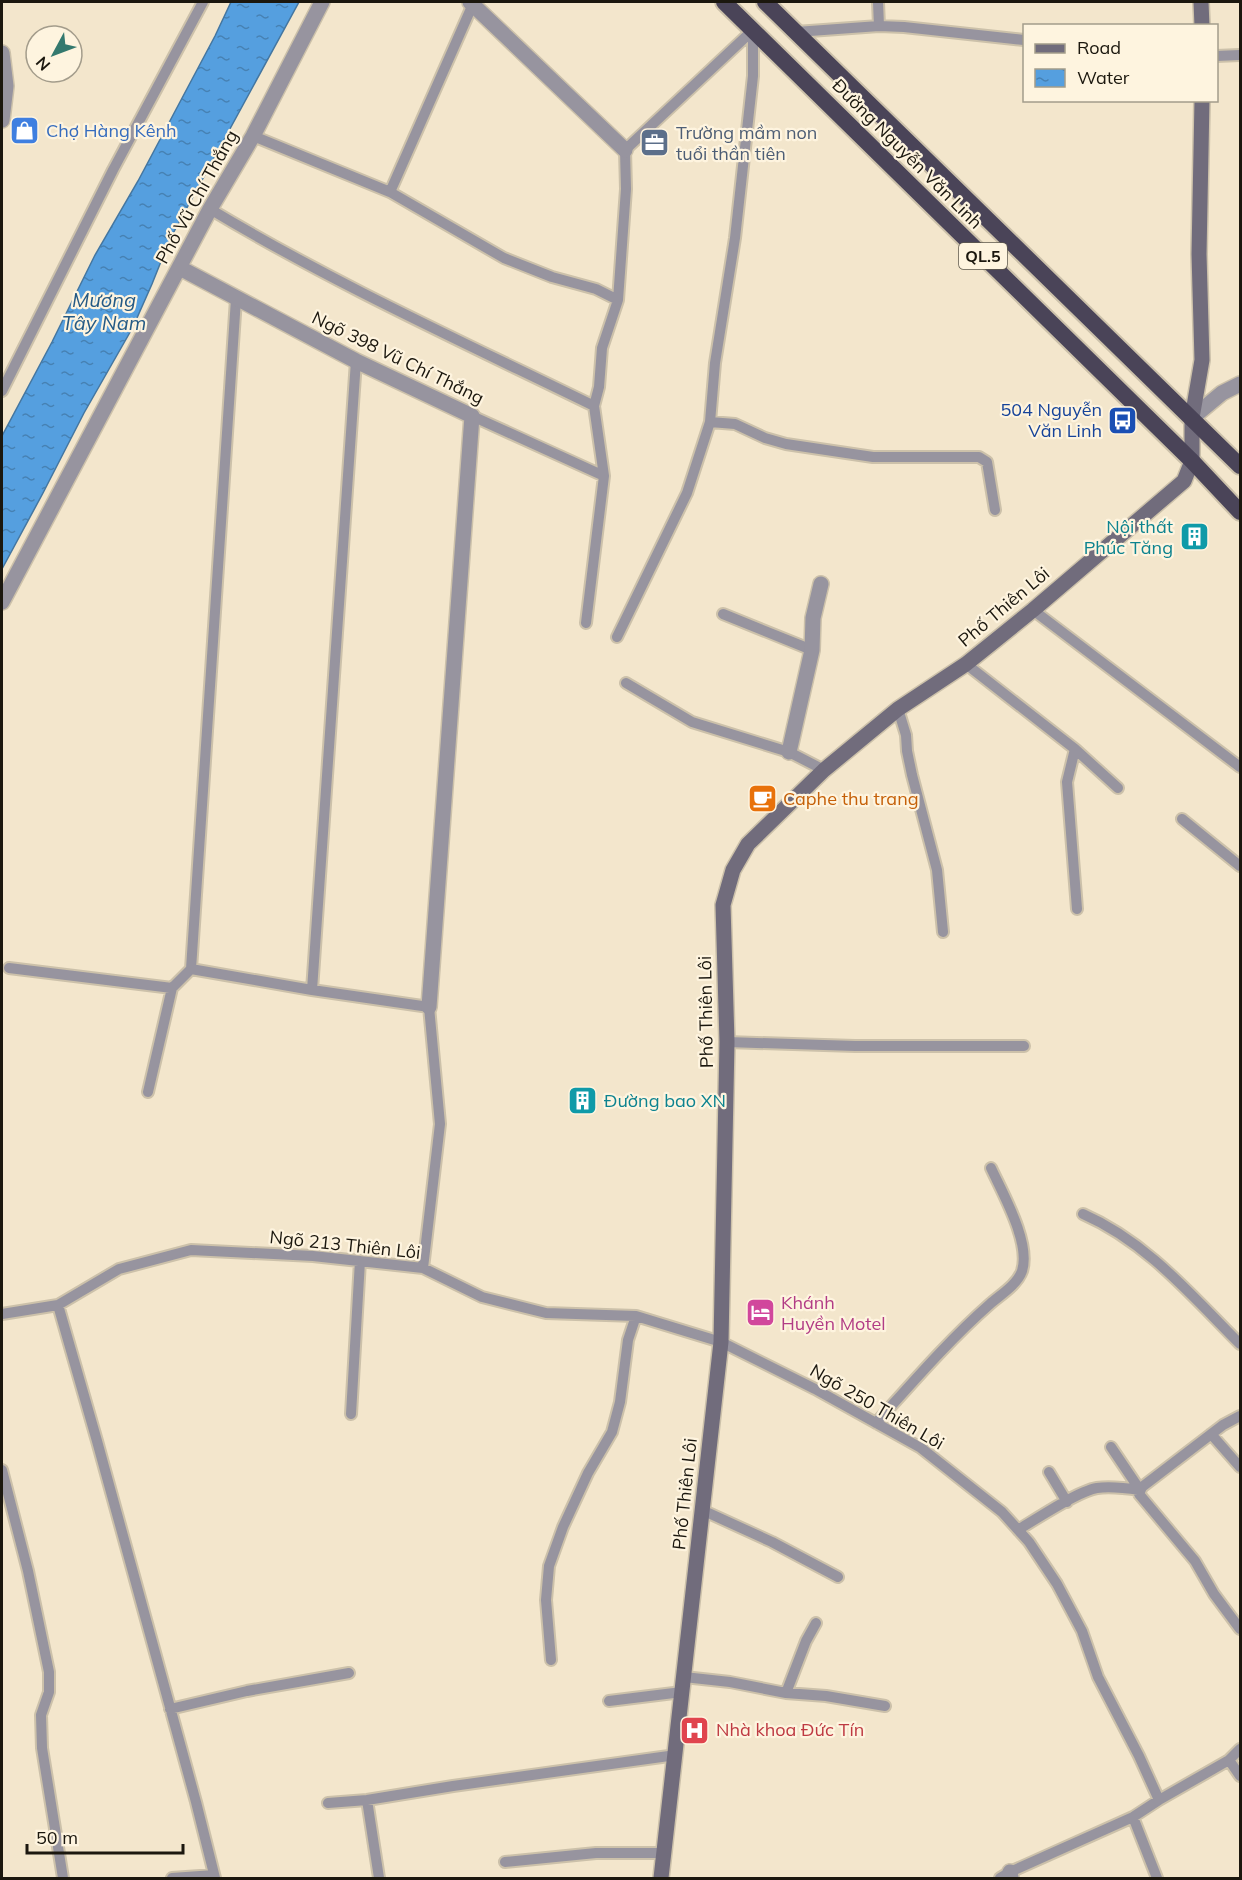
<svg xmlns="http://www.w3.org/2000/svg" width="1242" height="1880" font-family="Mulish,sans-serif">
	<defs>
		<pattern id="water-ripples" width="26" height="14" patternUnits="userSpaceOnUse" patternTransform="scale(1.5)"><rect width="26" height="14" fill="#559fdf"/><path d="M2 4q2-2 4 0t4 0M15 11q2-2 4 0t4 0" fill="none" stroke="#4681b3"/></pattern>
	</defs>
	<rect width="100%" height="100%" fill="#f3e6cc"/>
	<!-- water -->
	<path fill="url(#water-ripples)" stroke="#4476a0" stroke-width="1.5" d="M231 2H299L170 239 152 284 133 327 84 413 43 493 2 569V436L52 342 95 255 138 181 215 36Z"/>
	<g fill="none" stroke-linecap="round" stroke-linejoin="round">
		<defs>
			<path id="service" d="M878 2 879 26
				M796 32 879 26 904 27 1024 40
				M1216 56 1240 55
				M253 136 390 192 504 258 552 277 596 289 618 300
				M390 192 473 4
				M210 209C333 283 465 343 594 406
				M2 391 113 170 203 2
				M472 416 604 476
				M710 422 735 424 765 438 786 444 873 457H979L987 462 995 510
				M1033 610 1240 767
				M723 614 812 650
				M586 623 604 476 594 406 599 387 602 348 618 300 626 189 625 150 753 30
				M617 637 687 493 710 422 715 363 735 238 753 76V31
				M966 664 1075 749 1118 788
				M626 683 692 722 789 752 824 770
				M898 709 906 735 907 751 912 775 937 870 943 932
				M1075 749 1067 782 1077 909
				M1182 819 1240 866
				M9 968 172 988
				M191 969 312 990 429 1007 440 1124 423 1268
				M312 990 356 361
				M727 1042 855 1046H1024
				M148 1092 172 988 191 969 236 299
				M1083 1214C1147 1242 1192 1296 1240 1344
				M58 1305 97 1441 196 1802 215 1878
				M2 1314 58 1305 119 1269 191 1250 313 1256 423 1268 482 1297 546 1313 636 1316 721 1342 815 1389 921 1448 1002 1512 1029 1542 1057 1584 1082 1631 1098 1677 1139 1756 1159 1800
				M351 1414 360 1261
				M1240 1416 1223 1425 1142 1487 1139 1494 1195 1561 1214 1594 1240 1629
				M876 1423C913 1382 949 1340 990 1304 1000 1295 1017 1285 1022 1271 1031 1243 1003 1194 991 1168
				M1211 1434 1240 1467
				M1111 1447 1140 1490
				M2 1470 28 1571 49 1672V1692L41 1715 42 1748 63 1878
				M1049 1472 1067 1502
				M702 1510 772 1542 838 1577
				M1018 1530C1036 1519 1078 1491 1097 1488 1111 1486 1126 1488 1140 1490
				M551 1660 546 1600 549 1566 563 1527 588 1473 612 1432 620 1402 628 1340 636 1316
				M684 1677 730 1682 786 1693 826 1696 885 1706
				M786 1693 806 1641 816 1623
				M609 1701 682 1692
				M170 1709 247 1691 349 1673
				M1229 1760 1240 1749
				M367 1800 379 1878
				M328 1803 367 1800 453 1786 676 1755
				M1133 1817 1157 1878
				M505 1862 596 1853H664
				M172 1878 214 1875
				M1000 1878 1010 1872 1133 1817 1159 1800 1229 1760 1240 1776"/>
			<path id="minor" d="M470 2 625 150
				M180 268 356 361 472 416 429 1007
				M1192 418 1222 393 1240 384
				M2 602 210 209 253 136 322 2
				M789 752 812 650 813 618 821 584
				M1010 1872 1011 1878"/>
			<path id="tertiary" d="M2 53 6 86 2 120"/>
			<path id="secondary" d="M1201 2 1202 26
				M661 1878 721 1342 727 1042 723 905 733 870 748 844 824 770 898 709 966 664 1033 610 1184 481 1192 461V418L1202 360 1199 254 1202 100"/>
			<path id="trunk" d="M724 2 1192 461 1240 512
				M765 2 1240 466"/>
		</defs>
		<!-- service casing -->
		<use href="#service" stroke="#ccc1aa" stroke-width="14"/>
		<!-- minor casing -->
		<use href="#minor" stroke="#ccc1aa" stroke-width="18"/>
		<!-- tertiary casing -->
		<use href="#tertiary" stroke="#ccc1aa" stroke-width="18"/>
		<!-- secondary casing -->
		<use href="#secondary" stroke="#ccc1aa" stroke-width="18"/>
		<!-- trunk casing -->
		<use href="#trunk" stroke="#ccc1aa" stroke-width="20"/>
		<!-- service -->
		<use href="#service" stroke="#97949f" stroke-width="10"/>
		<!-- minor -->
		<use href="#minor" stroke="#97949f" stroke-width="15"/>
		<!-- tertiary -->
		<use href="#tertiary" stroke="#97949f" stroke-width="15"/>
		<!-- secondary -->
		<use href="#secondary" stroke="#716c7c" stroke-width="15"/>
		<!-- trunk -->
		<use href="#trunk" stroke="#4a4458" stroke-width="16"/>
	</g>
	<!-- icons -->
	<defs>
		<symbol id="shop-square" viewBox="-11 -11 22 22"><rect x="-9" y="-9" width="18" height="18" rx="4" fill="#3f7fe0" stroke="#fef4df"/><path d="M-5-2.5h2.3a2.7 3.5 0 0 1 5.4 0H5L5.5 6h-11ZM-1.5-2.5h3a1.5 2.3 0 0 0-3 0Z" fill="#fff"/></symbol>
		<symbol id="office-square" viewBox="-11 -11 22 22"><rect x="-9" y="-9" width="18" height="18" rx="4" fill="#5c6f8a" stroke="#fef4df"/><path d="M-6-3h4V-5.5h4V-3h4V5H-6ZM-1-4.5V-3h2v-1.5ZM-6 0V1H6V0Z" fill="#fff"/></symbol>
		<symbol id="bus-square" viewBox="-11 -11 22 22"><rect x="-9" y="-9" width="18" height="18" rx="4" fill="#1a4fb4" stroke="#fef4df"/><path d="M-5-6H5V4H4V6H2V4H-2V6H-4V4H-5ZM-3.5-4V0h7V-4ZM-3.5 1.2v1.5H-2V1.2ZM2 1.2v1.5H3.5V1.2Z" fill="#fff"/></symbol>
		<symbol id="building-square" viewBox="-11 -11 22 22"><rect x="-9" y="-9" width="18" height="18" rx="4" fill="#0f9aa8" stroke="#fef4df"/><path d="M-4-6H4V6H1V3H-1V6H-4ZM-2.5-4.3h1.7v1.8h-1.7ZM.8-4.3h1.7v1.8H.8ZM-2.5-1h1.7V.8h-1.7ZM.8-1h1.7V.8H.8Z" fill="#fff"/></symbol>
		<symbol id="cafe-square" viewBox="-11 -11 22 22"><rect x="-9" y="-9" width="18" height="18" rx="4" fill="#e8710a" stroke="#fef4df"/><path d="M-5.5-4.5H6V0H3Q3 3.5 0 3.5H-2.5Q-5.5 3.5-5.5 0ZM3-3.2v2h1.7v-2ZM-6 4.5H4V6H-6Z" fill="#fff"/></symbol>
		<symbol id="hotel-square" viewBox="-11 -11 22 22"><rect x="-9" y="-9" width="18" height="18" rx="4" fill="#d1479c" stroke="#fef4df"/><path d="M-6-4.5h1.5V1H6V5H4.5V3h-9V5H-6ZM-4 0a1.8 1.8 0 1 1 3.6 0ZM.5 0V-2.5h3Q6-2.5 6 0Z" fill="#fff"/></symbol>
		<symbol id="hospital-square" viewBox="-11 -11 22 22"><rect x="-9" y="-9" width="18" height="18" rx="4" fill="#e0444e" stroke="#fef4df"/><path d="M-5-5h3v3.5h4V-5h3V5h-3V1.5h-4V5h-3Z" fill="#fff"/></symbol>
	</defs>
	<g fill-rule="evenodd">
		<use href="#shop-square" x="8" y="114" width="33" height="33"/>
		<use href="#office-square" x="638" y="126" width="33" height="33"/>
		<use href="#bus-square" x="1106" y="404" width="33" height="33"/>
		<use href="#building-square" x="1178" y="520" width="33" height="33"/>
		<use href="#cafe-square" x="746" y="782" width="33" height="33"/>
		<use href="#building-square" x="566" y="1084" width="33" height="33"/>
		<use href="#hotel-square" x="744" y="1296" width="33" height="33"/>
		<use href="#hospital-square" x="678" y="1714" width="33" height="33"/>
	</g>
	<g text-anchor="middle" stroke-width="4.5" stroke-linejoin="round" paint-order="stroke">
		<!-- shield labels -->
		<rect fill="#fef4df" stroke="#5f594d" stroke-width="1.5" x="959" y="243" width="48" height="26" rx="4.5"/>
		<g font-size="16" font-weight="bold" fill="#1b170e">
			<text x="983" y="262">QL.5</text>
		</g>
		<!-- shop labels -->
		<g font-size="18" fill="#366cbe" stroke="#fef4df" text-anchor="start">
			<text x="46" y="137">Chợ Hàng Kênh</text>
		</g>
		<!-- service labels -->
		<g font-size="18" fill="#4e5e75" stroke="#fef4df" text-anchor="start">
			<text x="676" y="139">Trường mầm non<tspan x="676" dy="21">tuổi thần tiên</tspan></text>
		</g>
		<!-- street labels -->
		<g font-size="18" fill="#1b170e" stroke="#fef4df">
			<text transform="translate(907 154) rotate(45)" y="6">Đường Nguyễn Văn Linh</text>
			<text transform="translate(197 197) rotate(-61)" y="6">Phố Vũ Chí Thắng</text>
			<text transform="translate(398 358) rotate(26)" y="6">Ngõ 398 Vũ Chí Thắng</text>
			<text transform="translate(1004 607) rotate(-40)" y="6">Phố Thiên Lôi</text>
			<text transform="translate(706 1012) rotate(-91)" y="6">Phố Thiên Lôi</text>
			<text transform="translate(345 1245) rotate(6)" y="6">Ngõ 213 Thiên Lôi</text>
			<text transform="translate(877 1407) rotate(30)" y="6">Ngõ 250 Thiên Lôi</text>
			<text transform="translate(685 1494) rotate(-84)" y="6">Phố Thiên Lôi</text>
		</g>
		<!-- transit labels -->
		<g font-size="18" fill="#164399" stroke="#fef4df" text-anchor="end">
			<text x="1102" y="416">504 Nguyễn<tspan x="1102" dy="21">Văn Linh</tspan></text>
		</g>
		<!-- culture labels -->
		<g font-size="18" fill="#0d838f" stroke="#fef4df" text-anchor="end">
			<text x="1173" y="533">Nội thất<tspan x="1173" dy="21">Phúc Tăng</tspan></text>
			<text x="604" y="1107" text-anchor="start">Đường bao XN</text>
		</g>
		<!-- food labels -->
		<g font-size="18" fill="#c56008" stroke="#fef4df" text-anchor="start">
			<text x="783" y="805">Caphe thu trang</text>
		</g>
		<!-- hotel labels -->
		<g font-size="18" fill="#b23c85" stroke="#fef4df" text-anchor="start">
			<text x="781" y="1309">Khánh<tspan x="781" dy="21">Huyền Motel</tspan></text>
		</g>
		<!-- health labels -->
		<g font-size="18" fill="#be3a42" stroke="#fef4df" text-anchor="start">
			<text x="716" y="1736">Nhà khoa Đức Tín</text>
		</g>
		<!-- water labels -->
		<g font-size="20" font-style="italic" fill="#255a85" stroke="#fef4df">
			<text x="104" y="307">Mương<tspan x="104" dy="23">Tây Nam</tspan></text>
		</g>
	</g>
	<!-- border -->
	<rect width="1242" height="1880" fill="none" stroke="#1b170e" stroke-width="6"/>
	<!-- legend -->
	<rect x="1023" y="24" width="195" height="78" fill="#fef4df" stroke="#a39c8b" stroke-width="1.5"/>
	<rect x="1035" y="44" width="30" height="9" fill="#716c7c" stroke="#a39c8b" stroke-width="1.5"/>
	<text x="1077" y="54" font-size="18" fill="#1b170e">Road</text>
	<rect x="1035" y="69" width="30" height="18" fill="url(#water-ripples)" stroke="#a39c8b" stroke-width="1.5"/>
	<text x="1077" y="84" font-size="18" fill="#1b170e">Water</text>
	<!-- north arrow -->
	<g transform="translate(54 54) rotate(229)"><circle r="28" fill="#fef4df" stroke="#a39c8b" stroke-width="1.5"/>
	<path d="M0-4.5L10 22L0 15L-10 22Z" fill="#34796e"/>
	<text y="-9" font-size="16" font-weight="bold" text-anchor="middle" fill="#1b170e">N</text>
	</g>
	<!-- scale -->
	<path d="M27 1844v9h156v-9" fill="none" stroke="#1b170e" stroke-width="3"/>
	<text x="36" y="1844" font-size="18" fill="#1b170e" stroke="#fef4df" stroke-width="4.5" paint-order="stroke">50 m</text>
</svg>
